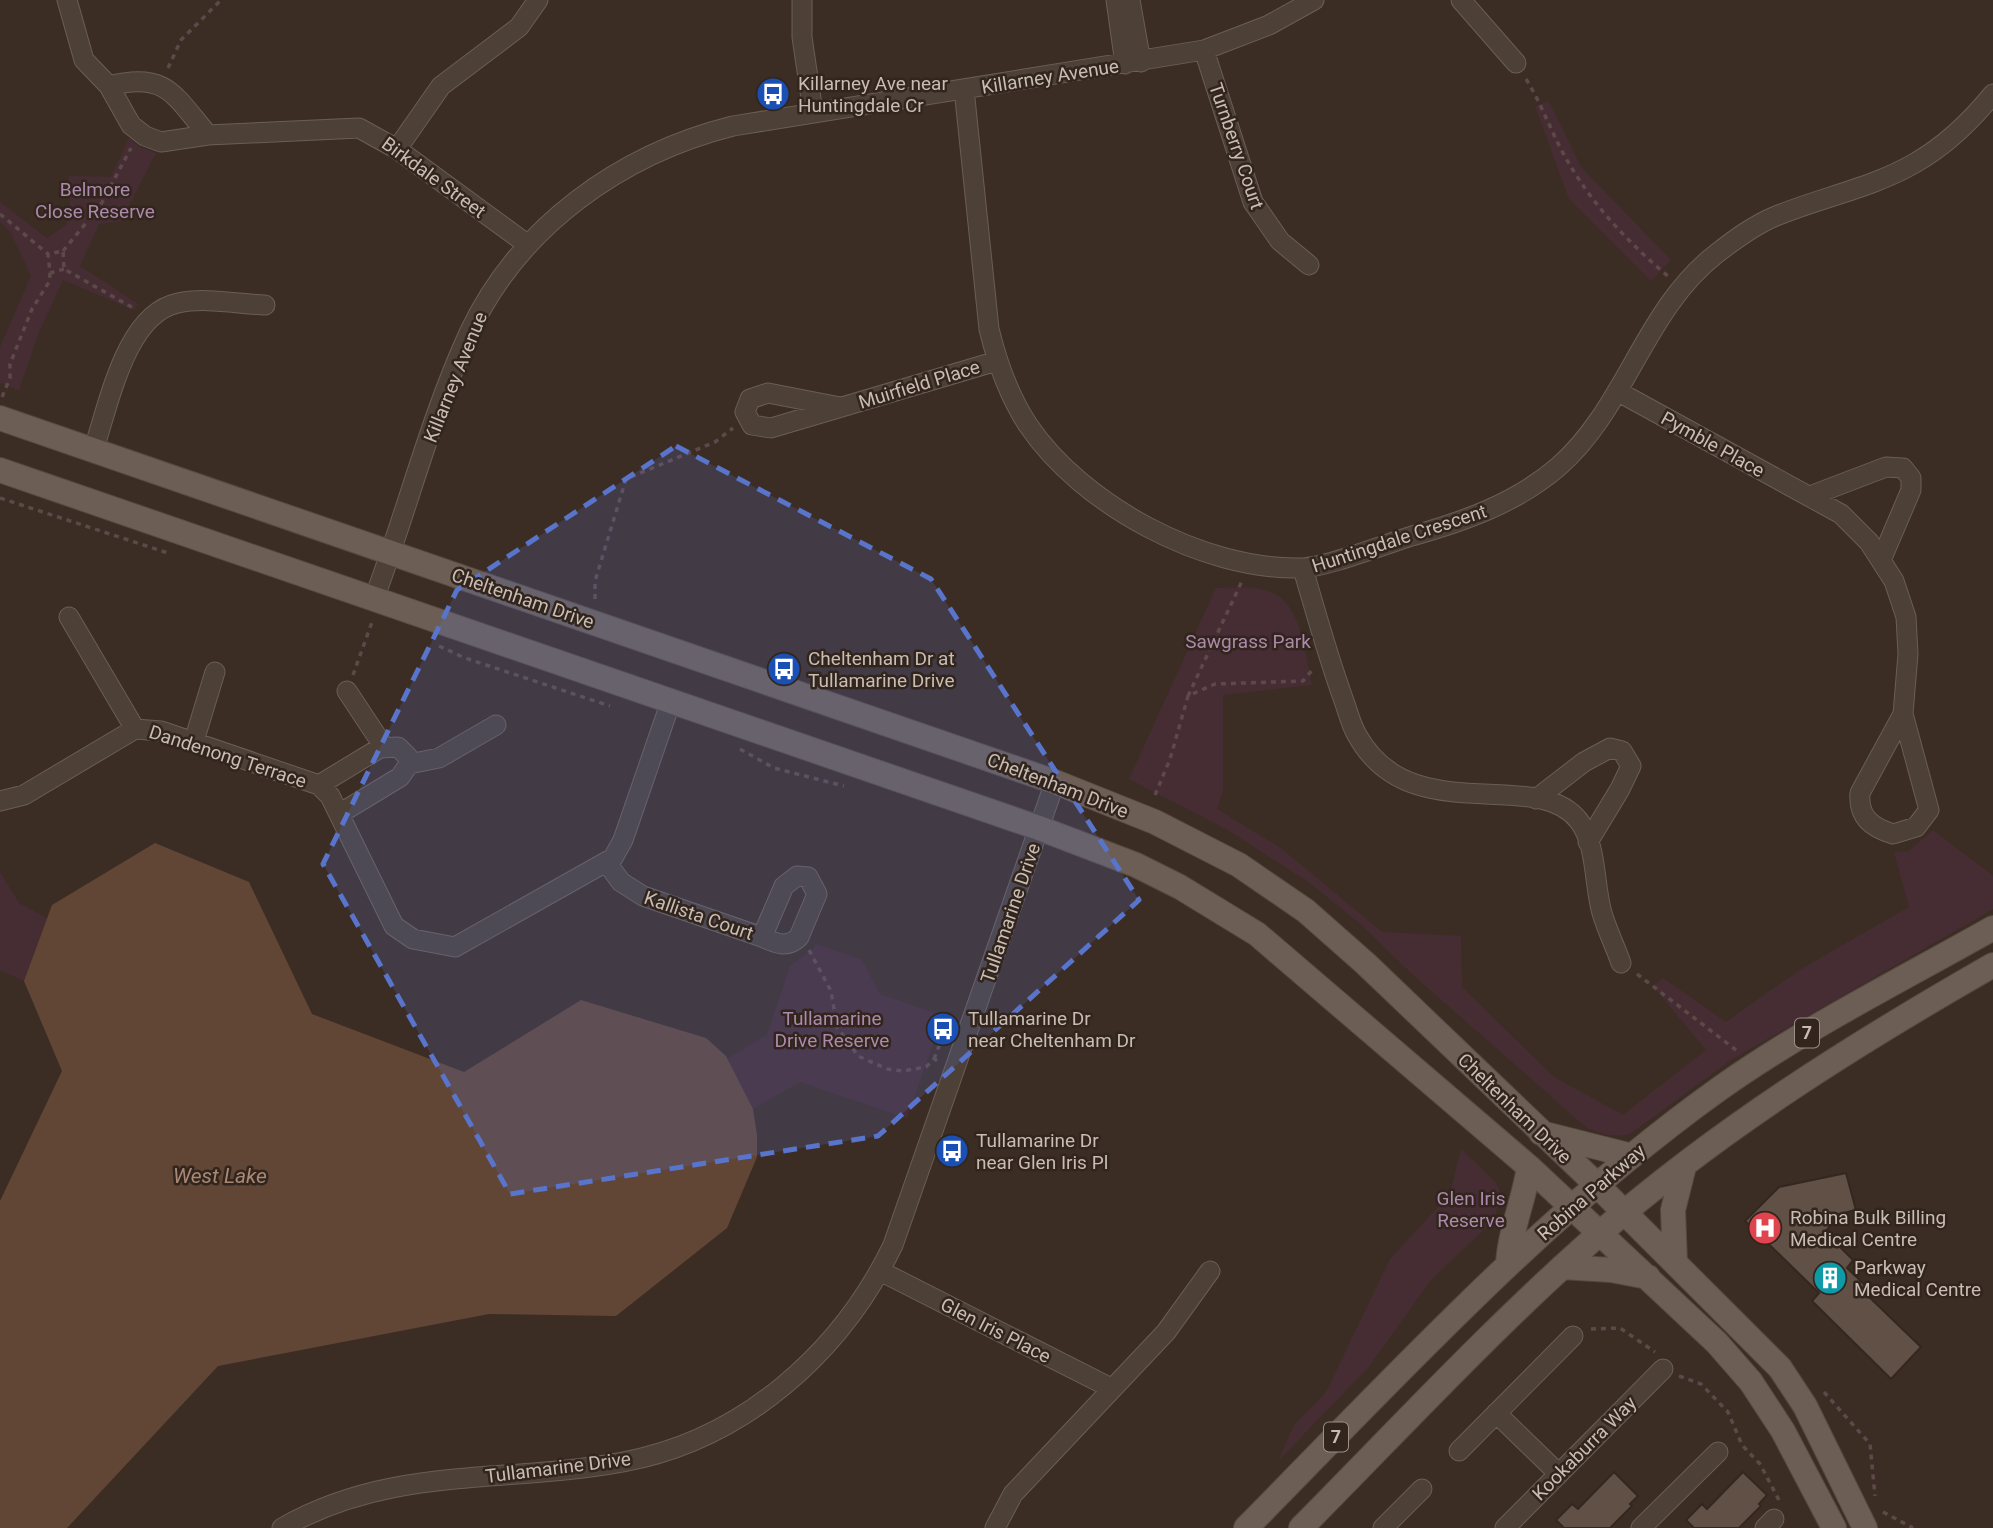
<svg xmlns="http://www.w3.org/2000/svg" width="1993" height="1528" font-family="Roboto,sans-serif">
	<rect width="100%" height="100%" fill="#3c2d24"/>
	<!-- green -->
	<path fill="#462d33" d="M1549 101 1581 167 1671 260 1651 281 1569 199 1535 106Z
		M129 138 140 147 156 153 121 221 99 224 80 266 138 304 134 310 63 280 39 332 19 390 0 383V347L31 276 11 233 0 222V202L47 238 66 225 70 209 69 176 111 177Z
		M1216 588C1231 588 1249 586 1264 590 1303 598 1304 653 1312 685L1223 695V791L1217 809 1282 849 1382 932 1461 936 1462 987 1554 1077 1623 1115 1706 1050 1653 986 1663 978 1726 1022 1801 969 1909 907 1894 852 1909 851 1933 830 1993 876V909L1731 1060 1630 1134C1613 1138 1603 1134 1587 1128L1413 975 1364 927 1310 883 1226 829 1129 779Z
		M0 872 19 903 47 918 24 981 0 970Z
		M816 944 862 960 880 994 943 1016 907 1118 800 1082 753 1109 727 1059 767 1035 790 966 813 949Z
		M1461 1149 1496 1182 1500 1193 1495 1219 1430 1281 1368 1368 1278 1461 1294 1425 1326 1392 1390 1259 1450 1194Z"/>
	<!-- water -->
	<path fill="#614636" d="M155 843 249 882 312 1014 464 1072 581 1000 706 1038 726 1056 753 1109 757 1135V1157L727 1228 616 1316 489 1314 218 1366 67 1528H0V1201L62 1071 24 981 52 905Z"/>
	<!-- building -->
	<path fill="#605045" stroke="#33271f" stroke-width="2" d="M1846 1173 1856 1210 1831 1216 1832 1224 1825 1232 1853 1260 1847 1268 1867 1287 1864 1292 1921 1347 1891 1379 1812 1301 1819 1293 1745 1221 1779 1187Z
		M1614 1472 1638 1496 1630 1504 1632 1506 1610 1528H1564L1556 1520 1572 1504 1578 1509Z
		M1743 1472 1767 1495 1759 1504 1761 1506 1739 1528H1694L1686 1520 1702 1504 1707 1509Z"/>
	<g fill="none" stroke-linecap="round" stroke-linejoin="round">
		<defs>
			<path id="minor" d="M67 0 84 60 109 86 131 125 145 136 161 142 208 135 359 128 397 149 528 245
				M802 0V37L813 112
				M1116 0 1125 64
				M1130 0 1141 62
				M1461 0 1516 63
				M1204 50 1253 202 1280 241 1309 265
				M109 86C166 71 174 95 208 135
				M964 89 989 329C997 362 1009 396 1028 425 1082 505 1203 570 1300 568 1325 568 1385 544 1412 536 1465 521 1516 503 1558 467 1626 408 1644 310 1716 254 1734 240 1754 225 1776 216 1822 197 1872 188 1915 163 1945 146 1971 121 1993 94
				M397 149 441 86 519 27 538 0
				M1617 391 1841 514 1869 542 1894 581 1906 617 1908 654 1903 714 1929 810 1916 827 1893 834C1871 827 1858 817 1860 793L1903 714
				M840 407 768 393 750 399 745 412 752 425 771 428 997 361
				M93 451C109 405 125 314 178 303 205 297 238 304 265 305
				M1810 496 1886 467 1903 468 1911 478V490L1882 558
				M1303 569C1316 613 1328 657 1344 701 1348 712 1351 725 1357 735 1410 832 1536 765 1579 821 1597 844 1594 886 1602 913 1607 930 1615 946 1621 963
				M374 599C407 511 430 418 469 333 519 226 621 154 733 126L1204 50 1269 25 1314 0
				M69 617 135 729
				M347 691 384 747
				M194 741 215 672
				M409 764 439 758 496 725
				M319 785 380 748 398 747 408 757 409 764 400 777 339 814
				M1536 799 1584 762 1610 748 1622 751 1631 766 1620 789 1588 842
				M0 801 24 795 135 729 161 731 319 785 330 796 394 926 413 939 455 947 613 858 623 840 671 701
				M607 863 621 882 643 896 762 937 784 886 797 876 808 877 817 894 799 937C787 949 775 943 762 937
				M880 1271 1111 1388
				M1496 1413 1559 1474
				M1459 1451 1573 1336
				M282 1528C392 1465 504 1484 623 1462 743 1440 841 1353 893 1245L1055 782
				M995 1528 1013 1494 1166 1332 1210 1271
				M1383 1528 1422 1489
				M1505 1528 1663 1369
				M1641 1528 1718 1452
				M1765 1528 1774 1519"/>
			<path id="major" d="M0 418 1055 782 1155 822 1239 865 1306 911 1366 964 1597 1185 1780 1368 1805 1406 1865 1528
				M0 470 1039 828 1136 865 1180 887 1257 934 1529 1167 1717 1343 1751 1382 1783 1431 1834 1528
				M1541 1133 1632 1156
				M1675 1263 1673 1210 1684 1166
				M1508 1264C1510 1230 1524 1201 1529 1167
				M1562 1267 1611 1270 1648 1277
				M1246 1528C1397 1375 1543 1215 1719 1089 1805 1028 1901 980 1993 928
				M1301 1528C1399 1429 1494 1326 1599 1234 1719 1129 1855 1044 1993 965"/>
		</defs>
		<!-- minor casing -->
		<use href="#minor" stroke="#6a5e56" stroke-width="21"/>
		<!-- major casing -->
		<use href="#major" stroke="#554941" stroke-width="26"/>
		<!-- path -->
		<path stroke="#5e494a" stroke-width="3.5" stroke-dasharray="5 5" stroke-linecap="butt" d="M168 68 181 40 221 0
			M1526 79C1543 106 1553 138 1570 165 1595 208 1632 246 1669 277
			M0 214 48 254
			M63 251 100 206 131 148
			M64 269 50 273 48 254 63 251 64 269 135 309
			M2 397 10 378V364L32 309 49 282 50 274
			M0 498 171 554
			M595 599V581L626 479 715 442 733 428
			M439 646 465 658 610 706
			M353 675 372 622
			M1188 696 1242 581
			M740 749 774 768 844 786
			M1155 795 1170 759 1188 696 1215 684 1303 681 1314 668
			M809 950 831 991 837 1027 858 1056 887 1069 903 1071 926 1067 934 1059 938 1061
			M1637 974 1736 1050
			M934 1059 944 1033
			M1591 1329 1620 1328 1655 1352
			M1679 1376 1701 1384 1728 1412 1742 1445 1760 1464 1780 1502
			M1824 1392 1870 1444 1875 1496
			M1883 1512 1913 1528"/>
		<!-- minor -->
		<use href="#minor" stroke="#4c4037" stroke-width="19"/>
		<!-- major -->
		<use href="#major" stroke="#6c5e55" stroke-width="24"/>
	</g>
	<!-- marked area -->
	<path fill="#5974cb" fill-opacity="0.2" stroke="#5974cb" stroke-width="5" stroke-dasharray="14 9" stroke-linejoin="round" d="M676 446 931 579 1139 900 878 1136 510 1194 323 864 457 590Z"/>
	<!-- icons -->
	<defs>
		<symbol id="bus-disc" viewBox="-11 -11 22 22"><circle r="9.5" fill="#1a4fb4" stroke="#31251d"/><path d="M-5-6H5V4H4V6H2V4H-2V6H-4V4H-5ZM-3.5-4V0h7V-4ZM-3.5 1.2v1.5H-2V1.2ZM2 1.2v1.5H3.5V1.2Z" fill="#fff"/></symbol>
		<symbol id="hospital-disc" viewBox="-11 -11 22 22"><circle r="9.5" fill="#e0444e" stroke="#31251d"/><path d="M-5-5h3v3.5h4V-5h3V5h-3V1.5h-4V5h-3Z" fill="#fff"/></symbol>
		<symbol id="building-disc" viewBox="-11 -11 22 22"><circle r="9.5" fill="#0f9aa8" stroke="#31251d"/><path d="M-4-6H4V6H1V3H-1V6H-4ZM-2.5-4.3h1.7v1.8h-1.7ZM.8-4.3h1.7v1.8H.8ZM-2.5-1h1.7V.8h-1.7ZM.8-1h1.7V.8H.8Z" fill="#fff"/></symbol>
	</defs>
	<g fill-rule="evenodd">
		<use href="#bus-disc" x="754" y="75" width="38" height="38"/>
		<use href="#bus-disc" x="765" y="650" width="38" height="38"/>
		<use href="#bus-disc" x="924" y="1010" width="38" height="38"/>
		<use href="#bus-disc" x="933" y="1132" width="38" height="38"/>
		<use href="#hospital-disc" x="1746" y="1209" width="38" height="38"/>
		<use href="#building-disc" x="1811" y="1259" width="38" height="38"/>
	</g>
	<g text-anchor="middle" stroke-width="5" stroke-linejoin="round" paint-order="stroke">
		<!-- shield labels -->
		<g fill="#31251d" stroke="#9b8f86" stroke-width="2">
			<rect x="1795" y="1018.5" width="24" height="29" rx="5"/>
			<rect x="1324" y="1422.5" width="24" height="29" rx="5"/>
		</g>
		<g font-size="18" font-weight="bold" fill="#c8bcb3">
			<text x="1807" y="1039">7</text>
			<text x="1336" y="1443">7</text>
		</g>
		<!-- street labels -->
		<g font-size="19" fill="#c8bcb3" stroke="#31251d">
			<text transform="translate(1050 76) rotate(-9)" y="7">Killarney Avenue</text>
			<text transform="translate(1237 146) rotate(71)" y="7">Turnberry Court</text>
			<text transform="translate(434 177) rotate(36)" y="7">Birkdale Street</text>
			<text transform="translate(455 377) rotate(-68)" y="7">Killarney Avenue</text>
			<text transform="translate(919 384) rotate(-17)" y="7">Muirfield Place</text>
			<text transform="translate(1713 444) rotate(29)" y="7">Pymble Place</text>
			<text transform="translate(1399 538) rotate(-18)" y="7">Huntingdale Crescent</text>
			<text transform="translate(523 598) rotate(19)" y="7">Cheltenham Drive</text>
			<text transform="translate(228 756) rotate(18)" y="7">Dandenong Terrace</text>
			<text transform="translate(1058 785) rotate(21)" y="7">Cheltenham Drive</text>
			<text transform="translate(1010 913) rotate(-71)" y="7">Tullamarine Drive</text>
			<text transform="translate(699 915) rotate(19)" y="7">Kallista Court</text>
			<text transform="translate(1515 1108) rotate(44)" y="7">Cheltenham Drive</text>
			<text transform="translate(1591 1192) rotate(-41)" y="7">Robina Parkway</text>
			<text transform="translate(996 1330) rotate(27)" y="7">Glen Iris Place</text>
			<text transform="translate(1584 1448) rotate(-45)" y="7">Kookaburra Way</text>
			<text transform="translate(558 1467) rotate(-7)" y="7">Tullamarine Drive</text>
		</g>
		<!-- poi labels -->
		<g font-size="19" fill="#c8bcb3" stroke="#31251d" text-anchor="start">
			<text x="798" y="90">Killarney Ave near<tspan x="798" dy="22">Huntingdale Cr</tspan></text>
			<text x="808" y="665">Cheltenham Dr at<tspan x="808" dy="22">Tullamarine Drive</tspan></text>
			<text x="968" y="1025">Tullamarine Dr<tspan x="968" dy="22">near Cheltenham Dr</tspan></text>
			<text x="976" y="1147">Tullamarine Dr<tspan x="976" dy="22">near Glen Iris Pl</tspan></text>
			<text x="1790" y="1224">Robina Bulk Billing<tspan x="1790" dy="22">Medical Centre</tspan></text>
			<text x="1854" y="1274">Parkway<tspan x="1854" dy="22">Medical Centre</tspan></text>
		</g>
		<!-- park labels -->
		<g font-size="19" fill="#ad89ac" stroke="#31251d">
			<text x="95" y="196">Belmore<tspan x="95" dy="22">Close Reserve</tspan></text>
			<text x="1248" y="648">Sawgrass Park</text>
			<text x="832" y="1025">Tullamarine<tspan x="832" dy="22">Drive Reserve</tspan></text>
			<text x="1471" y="1205">Glen Iris<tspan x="1471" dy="22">Reserve</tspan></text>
		</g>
		<!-- water labels -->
		<g font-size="21" font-style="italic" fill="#aa8874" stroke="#31251d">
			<text x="220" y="1183">West Lake</text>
		</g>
	</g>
</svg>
